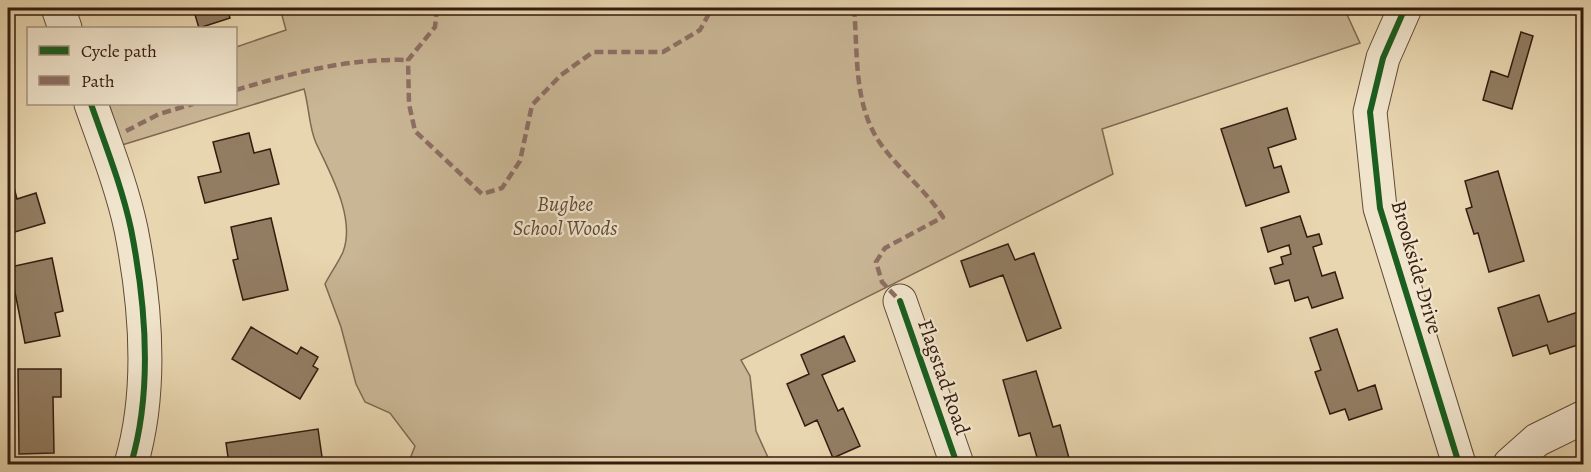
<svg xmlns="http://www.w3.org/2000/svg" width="1591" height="472" font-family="Alegreya,serif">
	<rect width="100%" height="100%" fill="#e8d6b0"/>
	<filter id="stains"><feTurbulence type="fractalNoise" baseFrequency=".00333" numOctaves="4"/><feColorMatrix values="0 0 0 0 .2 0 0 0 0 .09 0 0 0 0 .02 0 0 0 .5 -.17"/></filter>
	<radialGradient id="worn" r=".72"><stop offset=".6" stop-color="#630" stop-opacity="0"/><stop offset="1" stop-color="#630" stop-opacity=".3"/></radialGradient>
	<!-- green -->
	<path fill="#c9b695" stroke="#7e6952" stroke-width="1.5" d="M280 8H1344L1360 43 1102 129 1113 174 741 360 750 376 756 431 771 464H408L415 446 390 413 365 402 356 384 341 327 325 284C330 274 338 263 343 252 356 218 330 173 316 143 309 128 309 106 304 89L122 145 109 104H236V47L286 30Z"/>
	<!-- building -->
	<path fill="#927d63" stroke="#341c0f" stroke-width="1.5" d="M193 8H227L230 18 199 28Z
		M1521 32 1533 36 1512 109 1483 100 1491 71 1508 77Z
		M1287 108 1296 139 1268 148 1274 168 1281 166 1289 192 1246 206 1221 129Z
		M249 133 254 153 270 149 279 184 205 203 198 177 221 172 213 142Z
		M8 165 17 199 36 193 45 223 8 234Z
		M1498 171 1524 261 1489 272 1478 233 1474 234 1466 209 1472 207 1465 181Z
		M1300 216 1307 237 1319 234 1322 244 1313 247 1322 276 1335 272 1343 298 1312 308 1308 297 1295 301 1289 280 1275 284 1270 268 1283 264 1281 257 1291 254 1289 245 1268 252 1261 228Z
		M271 218 288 290 243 300 233 260 238 259 231 227Z
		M1008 244 1015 260 1034 253 1061 328 1027 341 1003 275 970 287 961 261Z
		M52 258 63 311 55 313 60 336 25 343 10 267Z
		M1539 295 1548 322 1584 310V343L1550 354 1547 345 1513 356 1498 308Z
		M251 327 297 354 301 347 318 357 313 366 318 369 300 399 232 359Z
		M1337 329 1358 391 1375 385 1382 409 1349 420 1345 409 1330 414 1315 372 1321 370 1310 338Z
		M844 336 855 361 822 375 838 411 843 408 860 446 833 458 817 420 805 426 787 384 809 374 801 355Z
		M18 369H61V397H53L54 453 19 454Z
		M1036 371 1053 427 1060 425 1069 458 1048 464H1039L1030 433 1019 436 1003 380Z
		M318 429 323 464H229L226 443Z"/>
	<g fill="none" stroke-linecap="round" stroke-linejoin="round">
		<defs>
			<path id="minor" d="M58 8 65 28
				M1405 8 1383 58 1370 112 1380 208 1459 464
				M91 104C105 144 122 187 131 229 146 305 153 390 131 464
				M900 301 957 464
				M1510 464 1537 440 1584 417"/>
		</defs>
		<!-- minor casing -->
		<use href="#minor" stroke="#614a37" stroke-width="35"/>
		<!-- minor -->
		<use href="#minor" stroke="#f0e4cc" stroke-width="33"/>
		<!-- quiet -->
		<path stroke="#8d6e63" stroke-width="4.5" stroke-dasharray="9 4.5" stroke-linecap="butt" d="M437 8 435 27 408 60 409 104 415 131 482 194 502 188 520 161 532 105 561 75 593 52H663L700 30 712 8
			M854 8C858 52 853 104 880 143 899 170 925 189 943 217L885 248 876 262 882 282 900 301
			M236 90C292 73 349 58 408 60
			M126 131 159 114 193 104"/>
		<defs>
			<path id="cycleway" d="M1405 8 1383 58 1370 112 1380 208 1459 464
				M91 104C105 144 122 187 131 229 146 305 153 390 131 464
				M900 301 957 464"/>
		</defs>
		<!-- cycleway casing -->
		<use href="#cycleway" stroke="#f0e4cc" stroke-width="10"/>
		<!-- cycleway -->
		<use href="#cycleway" stroke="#1b5e20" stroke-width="6"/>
	</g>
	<g text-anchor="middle" stroke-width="4.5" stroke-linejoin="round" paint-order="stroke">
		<!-- park labels -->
		<g font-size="21" font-style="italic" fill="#614a37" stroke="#f0e4cc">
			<text x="565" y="211">Bugbee<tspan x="565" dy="24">School Woods</tspan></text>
		</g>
		<!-- street labels -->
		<g font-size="21" fill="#341c0f" stroke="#f0e4cc">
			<text transform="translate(1417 267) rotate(74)" y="7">Brookside Drive</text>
			<text transform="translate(944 377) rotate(71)" y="7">Flagstad Road</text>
		</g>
	</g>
	<!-- margin -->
	<rect width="1591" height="472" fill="none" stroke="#e8d6b0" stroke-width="30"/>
	<rect x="9" y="9" width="1573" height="454" fill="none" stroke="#341c0f" stroke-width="3"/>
	<rect x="15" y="15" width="1561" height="442" fill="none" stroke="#341c0f" stroke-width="1.5"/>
	<!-- legend -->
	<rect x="27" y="27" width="210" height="78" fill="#f0e4cc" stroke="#a59480" stroke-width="1.5"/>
	<rect x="39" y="46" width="30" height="9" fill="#1b5e20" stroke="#a59480" stroke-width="1.5"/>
	<text x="81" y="57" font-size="18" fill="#341c0f">Cycle path</text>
	<rect x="39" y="76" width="30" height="9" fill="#8d6e63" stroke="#a59480" stroke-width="1.5"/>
	<text x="81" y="87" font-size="18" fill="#341c0f">Path</text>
	<rect width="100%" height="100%" filter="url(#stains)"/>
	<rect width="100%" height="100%" fill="url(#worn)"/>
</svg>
